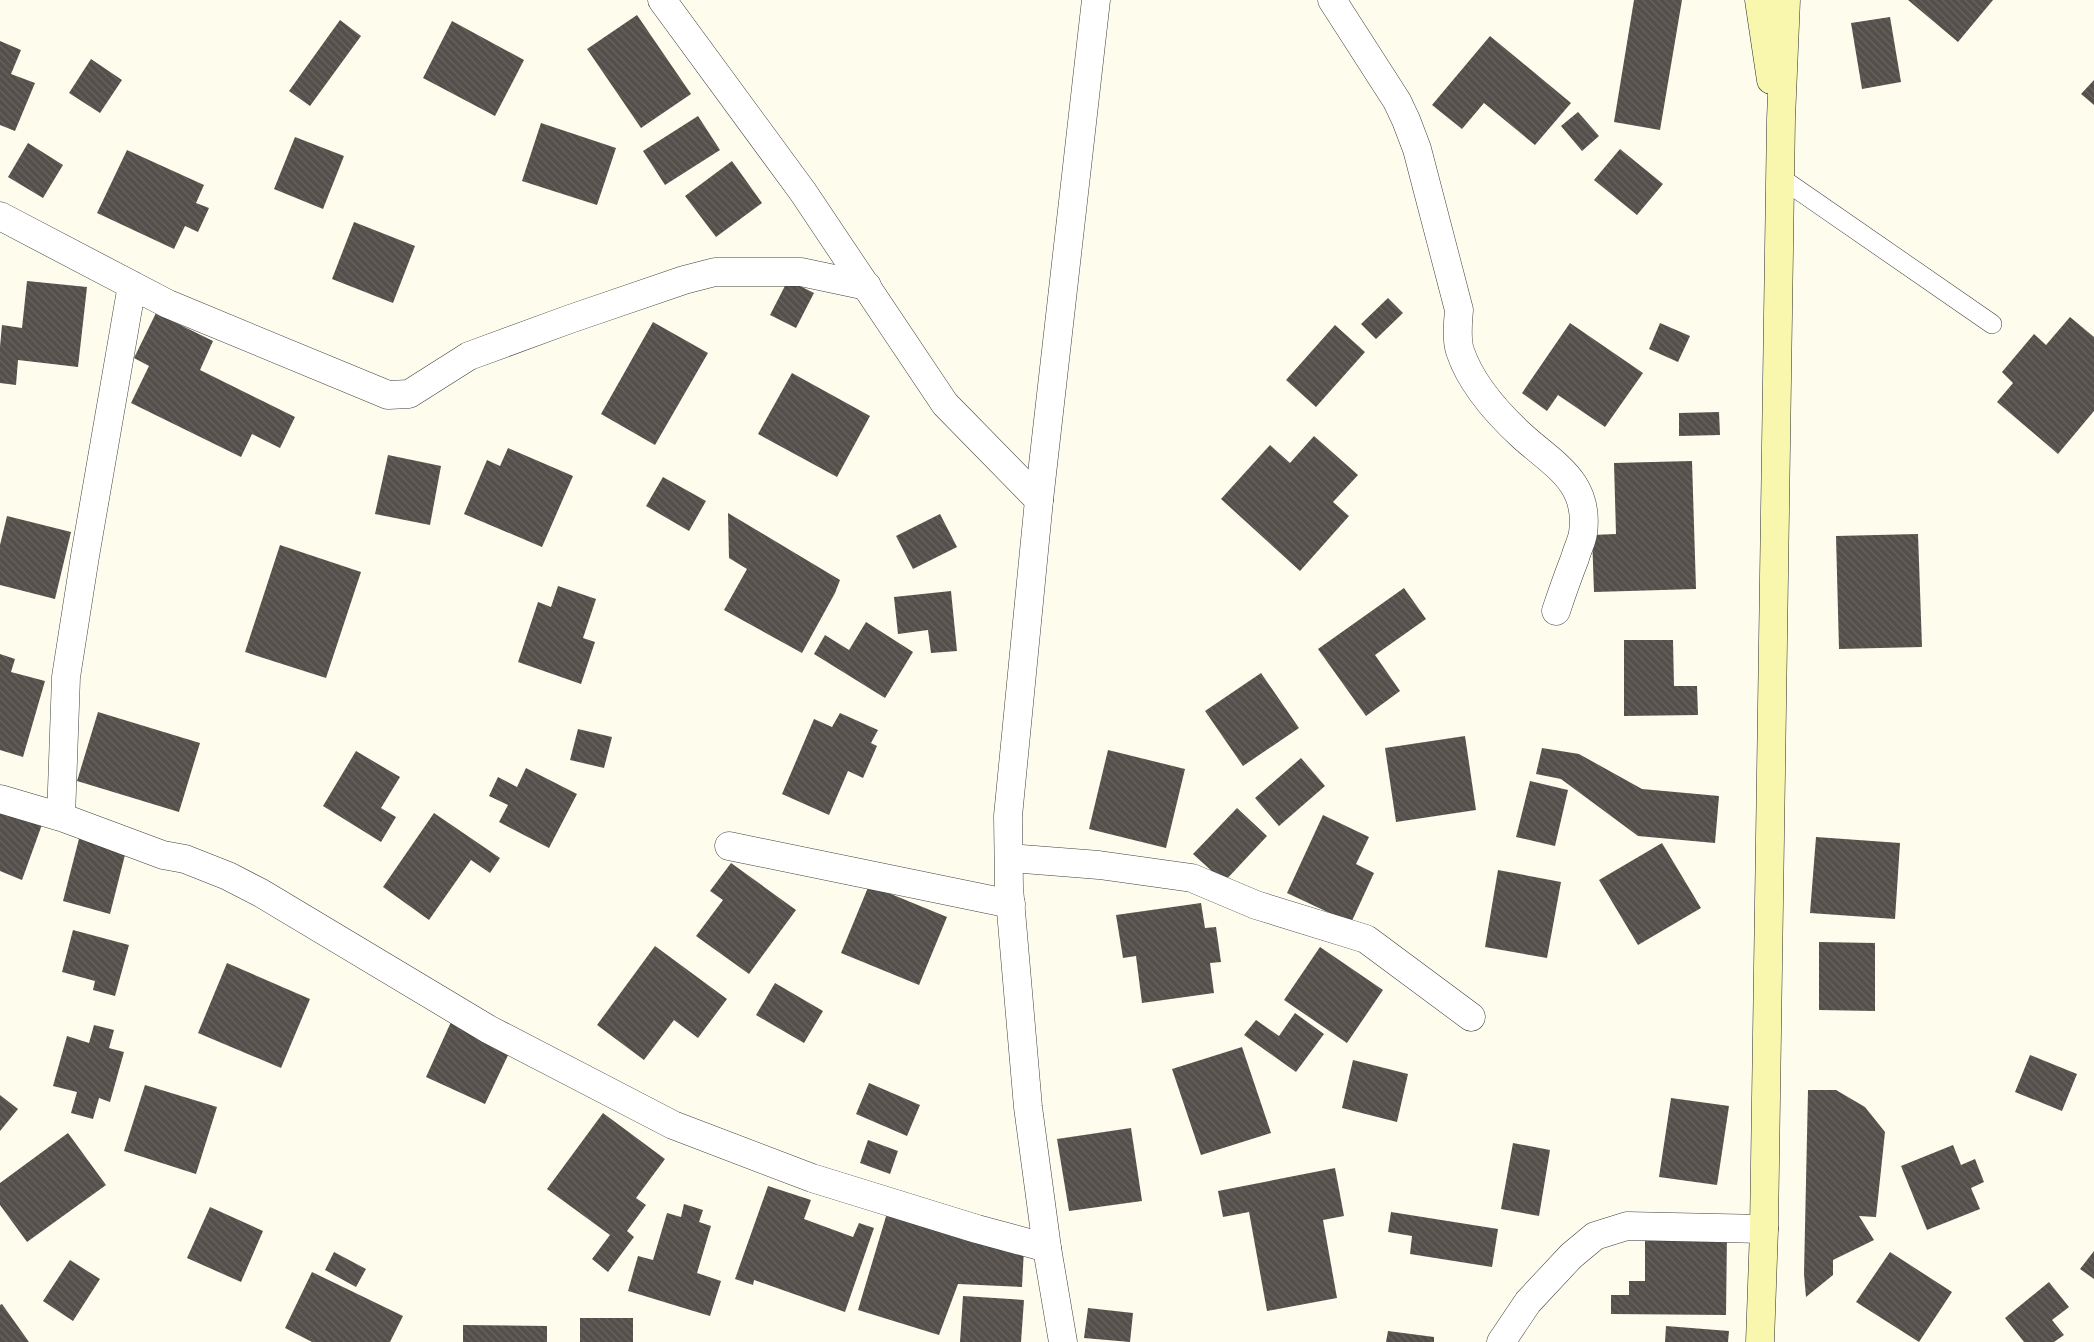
<svg xmlns="http://www.w3.org/2000/svg" width="2094" height="1342" font-family="'Source Serif 4',serif">
	<defs>
		<pattern id="building-back-hatch" width="6" height="6" patternUnits="userSpaceOnUse" patternTransform="scale(1.25)"><rect width="6" height="6" fill="#544f4a"/><path d="M-1 5l2 2M0 0l6 6M5-1l2 2" fill="none" stroke="#686460"/></pattern>
	</defs>
	<rect width="100%" height="100%" fill="#fefced"/>
	<!-- building -->
	<path fill="url(#building-back-hatch)" d="M1634 0H1682L1660 130 1614 122Z
		M1908 0H1993L1958 42Z
		M637 15 691 94 641 128 587 49Z
		M1890 17 1901 82 1862 89 1851 23Z
		M340 20 361 36 310 106 289 91Z
		M452 21 524 60 495 116 423 78Z
		M1490 36 1571 103 1535 145 1484 103 1462 129 1432 105Z
		M0 41 21 50 11 74 35 83 15 131 0 125Z
		M91 59 122 80 100 113 69 93Z
		M2094 80V105L2081 94Z
		M1578 112 1599 136 1582 151 1561 126Z
		M698 116 720 150 665 185 643 151Z
		M541 123 616 148 597 205 522 181Z
		M295 137 344 156 323 209 274 189Z
		M28 143 63 165 43 198 8 177Z
		M1620 149 1663 184 1637 215 1594 180Z
		M127 150 204 185 196 203 209 208 198 232 185 226 174 249 97 213Z
		M732 161 762 203 716 237 685 196Z
		M354 222 415 246 393 303 332 279Z
		M788 280 814 293 796 328 770 315Z
		M27 281 87 287 78 367 18 360 16 385 0 383V347L2 325 22 328Z
		M1388 298 1403 313 1376 339 1361 324Z
		M156 313 213 341 200 370 295 417 280 448 252 434 241 457 131 403 149 366 134 358Z
		M2070 317 2094 337V411L2058 454 1997 402 2013 383 2002 372 2034 334 2046 345Z
		M653 322 708 353 655 445 601 414Z
		M1570 323 1643 373 1605 427 1558 395 1547 411 1522 393Z
		M1660 323 1690 336 1678 362 1649 349Z
		M1335 325 1365 352 1316 407 1286 380Z
		M792 373 870 416 837 477 758 434Z
		M1719 412 1720 435 1679 436V413Z
		M1314 436 1358 475 1333 502 1349 516 1300 571 1221 499 1270 445 1290 463Z
		M508 448 573 476 542 547 464 514 487 460 500 466Z
		M388 455 441 466 430 525 375 514Z
		M1692 461 1696 589 1594 592 1592 535 1616 534 1614 463Z
		M663 477 706 501 689 531 646 506Z
		M728 513 840 580 835 593 802 653 724 610 747 569 729 558Z
		M940 514 957 547 913 569 896 536Z
		M7 516 71 532 55 599 0 585V545Z
		M1918 534 1922 647 1839 649 1836 536Z
		M280 545 361 572 326 678 245 652Z
		M558 586 596 599 583 638 595 642 581 684 518 662 538 602 551 607Z
		M1404 588 1426 619 1375 655 1400 691 1366 716 1318 649Z
		M951 591 957 651 931 653 928 630 898 634 894 597Z
		M866 622 913 652 885 698 814 654 825 635 849 650Z
		M1624 640H1673L1674 686H1697L1698 715 1624 716Z
		M0 654 15 659 11 672 45 681 23 757 0 750Z
		M1261 673 1299 728 1243 766 1205 711Z
		M98 712 200 743 179 812 77 781Z
		M840 713 878 730 871 743 877 746 863 778 848 771 829 815 782 794 814 719 832 727Z
		M578 729 612 737 604 768 570 760Z
		M1465 736 1476 810 1396 822 1385 748Z
		M1542 748 1579 754 1642 789 1719 796 1715 843 1638 836 1561 779 1536 774Z
		M1108 750 1185 769 1166 848 1089 829Z
		M356 751 400 777 381 808 396 817 381 842 323 806Z
		M1301 758 1325 786 1279 826 1255 798Z
		M526 768 577 794 549 848 499 822 508 805 489 796 498 777 517 787Z
		M1530 781 1568 790 1555 846 1516 837Z
		M0 802 44 819 22 880 0 871Z
		M1237 808 1267 836 1224 882 1193 854Z
		M434 813 500 858 490 873 471 860 429 920 383 887Z
		M1323 815 1369 837 1356 864 1374 873 1351 923 1287 893Z
		M81 831 128 843 110 914 63 901Z
		M1816 837 1900 843 1895 919 1810 913Z
		M1662 843 1701 908 1638 945 1599 880Z
		M731 863 796 910 749 974 696 936 723 900 710 891Z
		M1498 870 1561 882 1547 958 1485 947Z
		M869 885 947 917 919 985 841 953Z
		M1201 903 1205 928 1216 927 1221 962 1210 963 1214 993 1142 1003 1136 956 1123 958 1116 915Z
		M73 930 129 945 115 996 93 990 95 981 62 972Z
		M1819 942 1875 943V1011L1819 1010Z
		M655 946 727 999 698 1038 674 1020 644 1060 597 1025Z
		M1320 947 1383 990 1347 1043 1284 1000Z
		M227 963 310 999 281 1068 198 1033Z
		M775 983 823 1011 804 1043 756 1015Z
		M1295 1013 1324 1034 1296 1072 1244 1035 1256 1020 1279 1036Z
		M451 1022 511 1049 485 1104 426 1077Z
		M94 1025 114 1030 109 1048 124 1052 110 1102 99 1098 93 1119 71 1113 77 1092 53 1086 67 1036 89 1043Z
		M1242 1047 1271 1133 1201 1155 1172 1069Z
		M2030 1055 2077 1074 2062 1111 2015 1092Z
		M1353 1060 1408 1074 1397 1122 1342 1108Z
		M869 1083 920 1105 907 1136 856 1114Z
		M145 1085 217 1107 196 1174 124 1151Z
		M1808 1090H1836L1865 1107 1885 1132 1876 1217 1859 1216 1874 1240 1833 1260V1275L1806 1297 1804 1274Z
		M0 1095 18 1109 0 1131Z
		M1671 1098 1729 1106 1717 1185 1659 1177Z
		M603 1113 665 1159 636 1198 646 1205 627 1231 634 1237 608 1272 592 1259 610 1235 547 1189Z
		M1131 1128 1142 1201 1069 1211 1057 1139Z
		M68 1133 106 1185 27 1242 0 1205V1183Z
		M868 1140 898 1151 890 1174 860 1163Z
		M1513 1143 1550 1150 1539 1216 1501 1209Z
		M1953 1145 1961 1165 1975 1159 1984 1182 1971 1188 1980 1209 1927 1230 1901 1166Z
		M1335 1168 1344 1216 1323 1220 1337 1298 1267 1311 1249 1212 1223 1217 1218 1191Z
		M768 1186 811 1200 804 1219 853 1237 859 1223 874 1228 845 1312 754 1280 753 1285 735 1279Z
		M684 1204 703 1210 699 1222 711 1226 697 1273 721 1281 710 1316 628 1291 638 1256 653 1260 667 1213 681 1217Z
		M210 1207 263 1231 241 1282 187 1258Z
		M1391 1212 1498 1229 1492 1267 1410 1254 1412 1236 1388 1232Z
		M887 1213 1024 1248 1022 1287 958 1284 939 1335 858 1310Z
		M1645 1232 1727 1233 1726 1315 1611 1314V1295H1629V1281H1645Z
		M2094 1251V1279L2080 1269Z
		M334 1252 366 1269 356 1287 325 1270Z
		M1890 1252 1952 1292 1919 1342 1856 1302Z
		M70 1260 100 1279 73 1321 43 1301Z
		M312 1272 403 1316 390 1342H312L285 1328Z
		M2049 1282 2069 1307 2052 1320 2064 1335 2054 1342H2024L2005 1318Z
		M963 1296 1024 1300 1021 1342H960Z
		M2 1304 29 1342H0V1305Z
		M1088 1308 1133 1313 1130 1342 1084 1338Z
		M580 1318H633V1342H580Z
		M463 1325 547 1326V1342H463Z
		M1666 1326 1729 1331 1728 1342H1665Z
		M1388 1331 1434 1337V1342H1386Z"/>
	<g fill="none" stroke-linecap="round" stroke-linejoin="round">
		<defs>
			<path id="service" d="M1781 178 1992 324"/>
			<path id="minor" d="M1332 0 1397 101 1406 120 1417 149 1459 310C1458 323 1456 338 1460 351 1471 384 1497 413 1522 436 1554 465 1590 482 1583 533 1582 541 1577 550 1575 558 1568 576 1562 593 1556 611
				M0 216 168 304 388 395 409 394 469 356 570 319 684 280 715 272H801L867 286
				M1039 500 1096 0
				M0 799 61 817 163 855 185 859 228 876 261 893 488 1029 673 1125 812 1178 977 1229 1047 1248
				M61 817 66 677 85 556 132 285
				M729 846 1011 904
				M1009 858 1099 865 1192 878 1256 905 1366 939 1471 1017
				M1501 1342 1528 1302 1571 1256 1595 1236 1627 1226 1764 1229"/>
			<path id="tertiary" d="M662 0 803 192 945 404 1039 500 1008 816 1009 888 1028 1107 1047 1248 1063 1342"/>
			<path id="secondary" d="M1759 0 1771 80
				M1760 1342 1764 1229 1781 119 1786 0"/>
		</defs>
		<!-- service casing -->
		<use href="#service" stroke="#3f3f3f" stroke-width="20"/>
		<!-- minor casing -->
		<use href="#minor" stroke="#3f3f3f" stroke-width="29"/>
		<!-- tertiary casing -->
		<use href="#tertiary" stroke="#3f3f3f" stroke-width="29"/>
		<!-- secondary casing -->
		<use href="#secondary" stroke="#2e2e2e" stroke-width="29"/>
		<!-- service -->
		<use href="#service" stroke="#fff" stroke-width="19"/>
		<!-- minor -->
		<use href="#minor" stroke="#fff" stroke-width="28"/>
		<!-- tertiary -->
		<use href="#tertiary" stroke="#fff" stroke-width="28"/>
		<!-- secondary -->
		<use href="#secondary" stroke="#f9f7ad" stroke-width="28"/>
	</g>
</svg>
